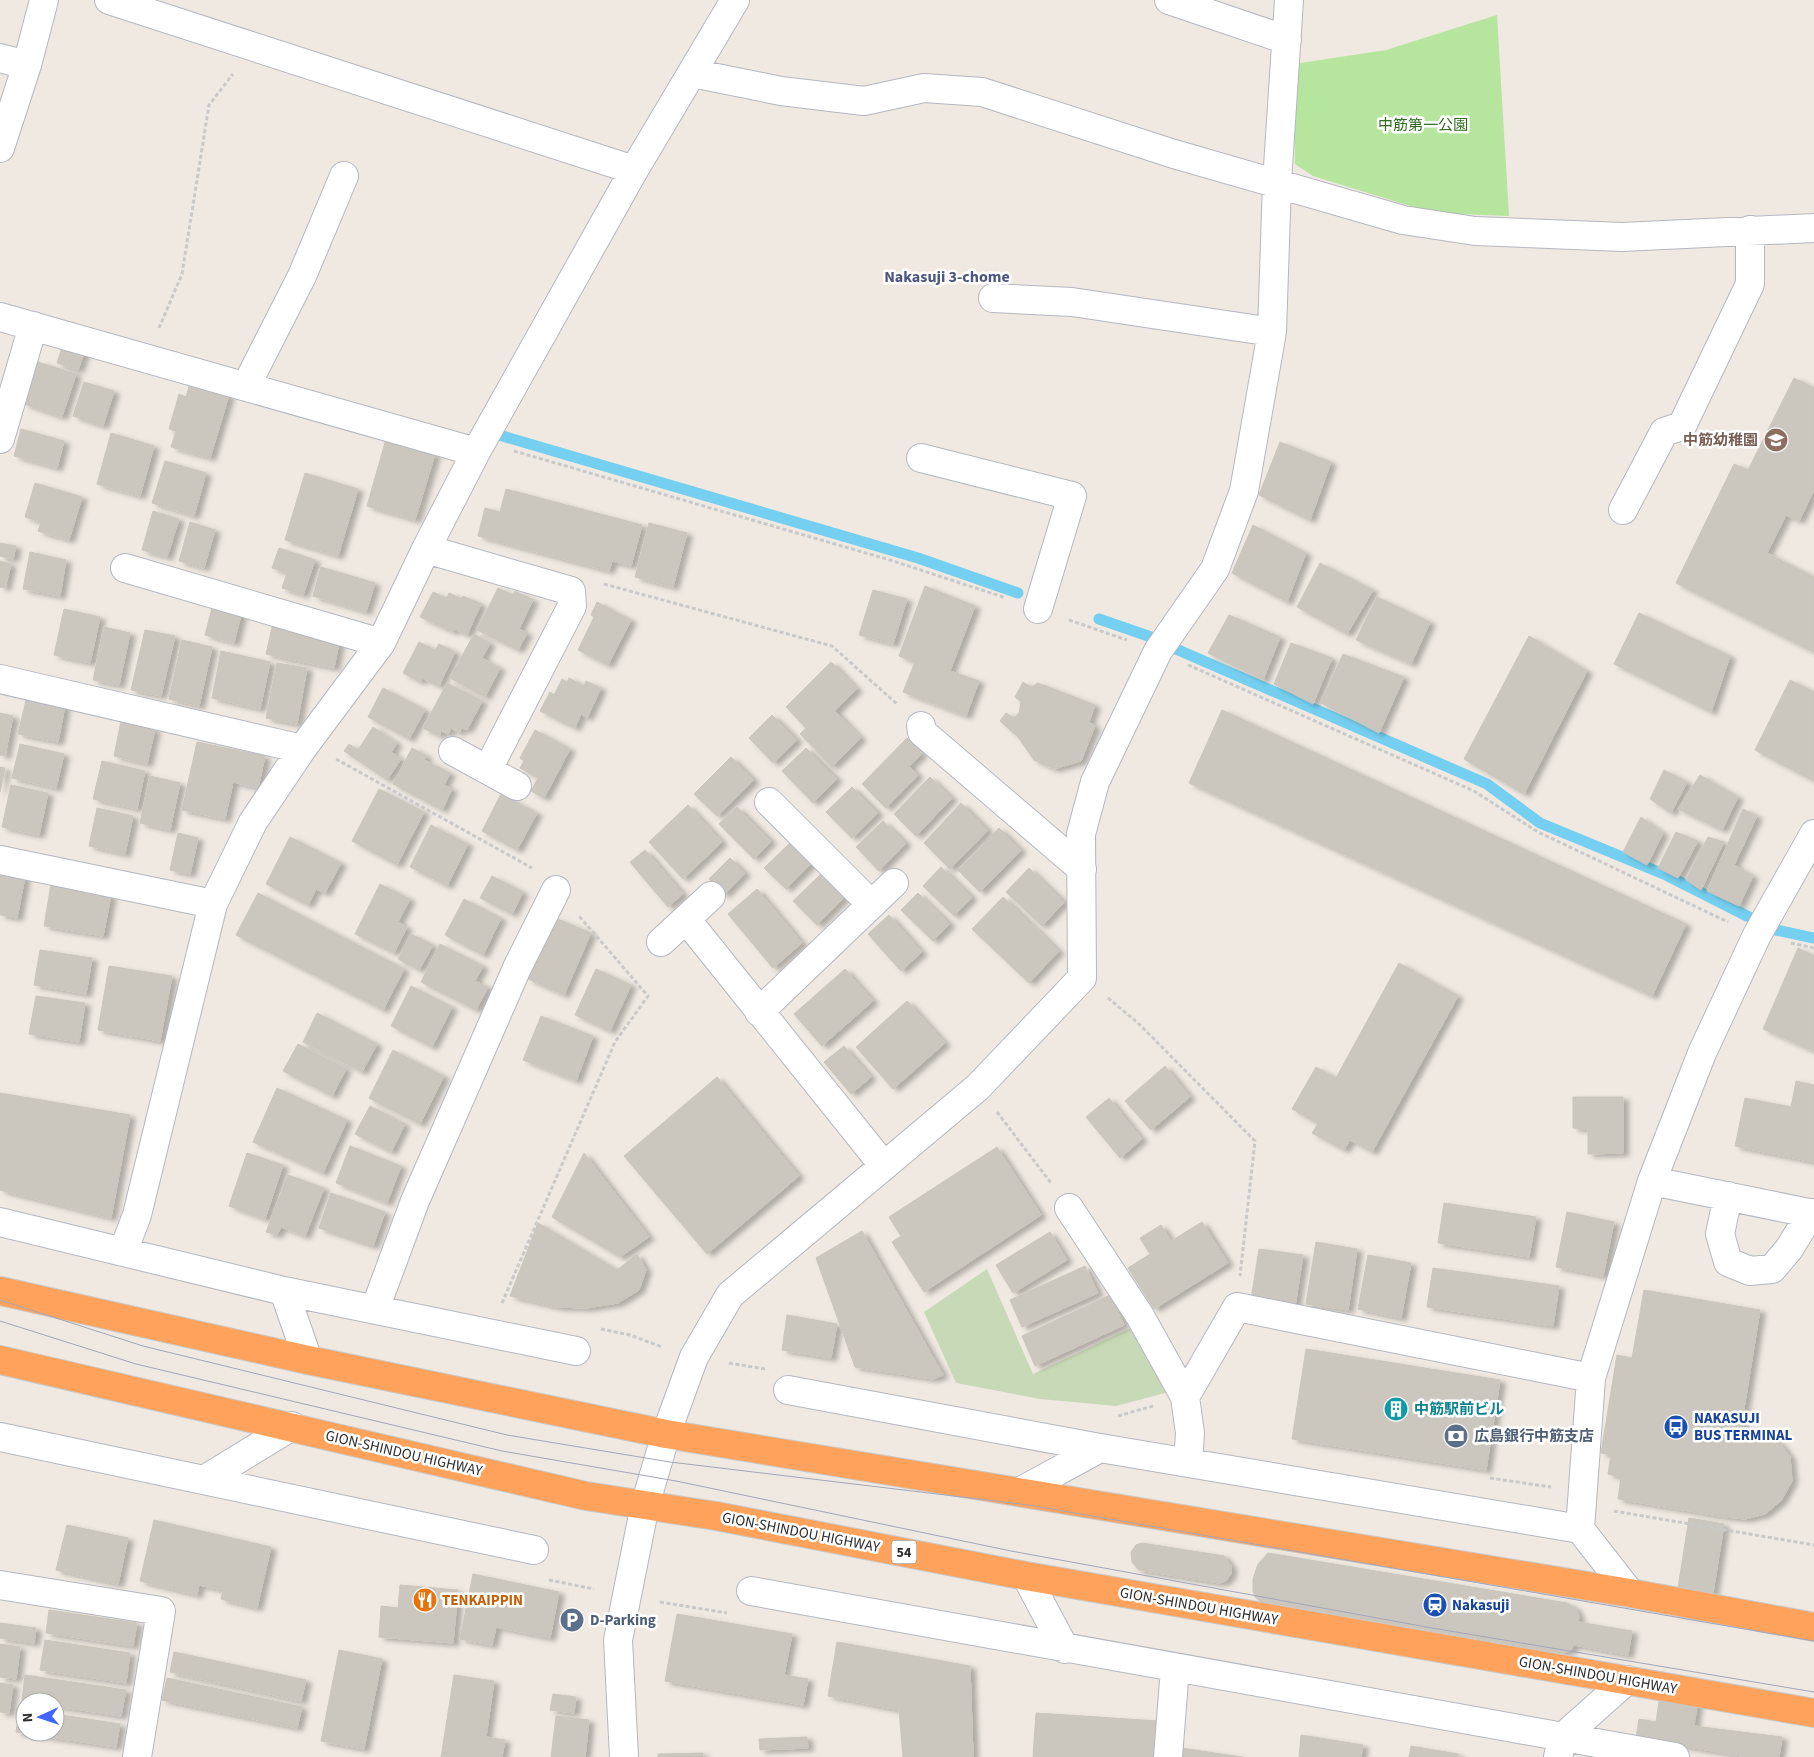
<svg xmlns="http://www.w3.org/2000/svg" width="1814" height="1757" font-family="'Source Sans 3','Noto Sans JP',sans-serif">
	<defs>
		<filter id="shadow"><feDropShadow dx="5.5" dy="3" stdDeviation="2.5" flood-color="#0004"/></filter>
	</defs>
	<rect width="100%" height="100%" fill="#efe9e1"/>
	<!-- green -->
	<path fill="#b6e59e" d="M1497 15 1509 216 1433 213 1313 176 1295 164 1294 64 1386 50Z"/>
	<!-- cemetery -->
	<path fill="#c8d9b8" d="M987 1269 1033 1374 1135 1326 1169 1392 1116 1406 1040 1399 956 1383 924 1312Z"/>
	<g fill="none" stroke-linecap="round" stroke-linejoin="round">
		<!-- stream -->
		<path stroke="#75cff0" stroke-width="11" d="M499 435 918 558 1018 593
			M1099 619 1151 637
			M1176 649 1487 784 1540 823 1666 875 1751 918
			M1771 929 1814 938"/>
	</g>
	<!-- building -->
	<path fill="#cbc7bf" stroke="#cbc5ba" filter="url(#shadow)" d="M64 341 86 348 78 370 57 363Z
		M38 362 76 374 62 417 24 404Z
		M1794 378 1814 388V490L1799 521 1786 515 1767 553 1814 577V652L1676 583 1734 464 1748 470Z
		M84 382 114 391 103 426 73 416Z
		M190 383 229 395 210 458 171 447 176 431 169 429 179 394 186 397Z
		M21 429 64 441 57 468 14 456Z
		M111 433 154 446 140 496 97 484Z
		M386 439 435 454 415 520 367 506Z
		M1280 442 1331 462 1310 520 1259 495Z
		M165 461 206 473 194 516 152 503Z
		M305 473 358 489 338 556 285 540Z
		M35 483 82 497 69 540 38 531 41 522 25 517Z
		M506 489 642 525 631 566 612 561 609 571 478 536 485 508 500 512Z
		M153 511 179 519 167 557 142 550Z
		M190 522 215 530 204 568 179 561Z
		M649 523 687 533 673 587 635 577Z
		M1253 525 1306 553 1287 602 1232 573Z
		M0 543 16 546 13 559 0 556Z
		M279 548 315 560 303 595 282 588 287 573 272 568Z
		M30 552 66 560 60 596 23 589Z
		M0 561 11 564 5 588 0 587Z
		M1320 563 1373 590 1347 634 1297 607Z
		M321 567 375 583 366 612 313 596Z
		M925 586 975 606 950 671 979 681 966 716 903 692 915 662 899 656Z
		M498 588 513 595 515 591 533 600 519 629 527 633 518 650 477 630Z
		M873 590 907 599 893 644 859 635Z
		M433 592 447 598 449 593 462 599 463 596 481 604 467 635 454 629 453 632 420 617Z
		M1377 597 1430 622 1411 664 1356 640Z
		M597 602 631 620 608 665 578 650 594 617 591 615Z
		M213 604 242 611 234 643 205 635Z
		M64 609 100 617 90 663 54 655Z
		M1639 613 1730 656 1711 712 1614 664Z
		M1229 615 1280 637 1263 680 1208 653Z
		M273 623 340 638 334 668 266 654Z
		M104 627 130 633 119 685 93 680Z
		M145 630 175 636 161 696 131 690Z
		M474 634 490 643 482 658 500 668 485 697 450 678Z
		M1529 636 1587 671 1524 794 1464 759Z
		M182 640 212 647 199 706 169 699Z
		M419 642 435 650 439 644 455 652 439 686 422 678 420 682 403 673Z
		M1291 643 1332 658 1313 704 1274 684Z
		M221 651 270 662 260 709 212 698Z
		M1343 654 1404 677 1379 733 1321 703Z
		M831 662 857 689 835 711 861 738 832 767 800 734 806 728 786 707Z
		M277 663 307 668 297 724 266 718Z
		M569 678 584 686 586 681 601 688 587 718 581 714 575 728 540 711 550 692 554 695 562 679 567 682Z
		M1790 680 1814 692V781L1755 750Z
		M1023 682 1031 687 1038 683 1095 705 1089 722 1095 726 1081 761 1054 769 1034 760 1018 737 1000 721 1006 713 1014 718 1019 713 1021 702 1015 697Z
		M447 683 482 701 467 730 462 728 459 733 451 728 448 734 441 731 439 736 423 728Z
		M383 688 425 710 409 739 368 717Z
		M27 696 65 705 58 742 18 734Z
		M1222 710 1686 924 1652 996 1189 783Z
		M0 713 13 716 5 756 0 755Z
		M772 715 797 740 773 763 749 738Z
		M121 721 155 729 147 764 114 756Z
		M373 727 397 743 391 752 401 759 387 780 344 751 349 744 358 750Z
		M535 730 570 749 544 798 531 791 538 778 520 768 524 761 520 758Z
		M907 738 922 754 909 766 918 775 886 808 862 784Z
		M197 742 265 756 258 788 233 782 225 819 182 810Z
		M20 744 64 754 56 788 12 778Z
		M412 748 427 756 424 760 450 773 444 785 452 789 442 810 393 784Z
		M806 748 837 779 813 803 782 771Z
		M731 757 754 780 717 816 694 794Z
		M102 761 145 771 137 809 93 799Z
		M0 767 5 768 0 792Z
		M1664 770 1687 782 1671 813 1650 799Z
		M1700 775 1738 797 1722 830 1678 809Z
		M150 776 180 783 170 830 140 823Z
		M930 777 952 798 916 836 894 814Z
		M11 785 48 793 39 835 2 827Z
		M852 787 878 813 852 838 826 812Z
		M379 789 424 812 397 865 352 841Z
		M501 794 537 813 517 850 482 831Z
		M961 803 988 830 950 869 924 843Z
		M688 805 722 842 683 879 649 842Z
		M737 807 771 841 754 859 719 824Z
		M97 808 133 816 125 854 89 846Z
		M1743 809 1757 816 1734 865 1753 876 1739 906 1707 891Z
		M1641 817 1663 833 1647 865 1623 852Z
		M883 821 906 843 879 871 856 847Z
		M431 825 468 844 447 886 410 867Z
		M999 828 1021 850 980 892 958 870Z
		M1676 832 1698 841 1678 878 1658 868Z
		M178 833 198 838 190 874 170 870Z
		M290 837 341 863 325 893 316 889 308 905 266 884Z
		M1708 837 1724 842 1701 890 1686 880Z
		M791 842 812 863 786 889 764 868Z
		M645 850 683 894 668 907 630 862Z
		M730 858 745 873 724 895 709 879Z
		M941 867 972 897 954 916 923 886Z
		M1029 868 1064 902 1042 926 1006 892Z
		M0 872 25 876 17 918 0 915Z
		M820 875 844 898 817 925 793 901Z
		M492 876 523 892 512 914 480 898Z
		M51 884 111 895 103 936 44 926Z
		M380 884 410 899 398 922 407 927 394 953 355 934Z
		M757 889 802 943 773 968 728 914Z
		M258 893 404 969 383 1010 236 935Z
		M918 893 950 924 933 941 901 910Z
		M1003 897 1059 951 1029 983 972 929Z
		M464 899 501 918 483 955 445 935Z
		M889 915 922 952 901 971 868 934Z
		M555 918 591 933 564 995 528 979Z
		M411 934 433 945 419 970 398 959Z
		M440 944 483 966 475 981 488 987 476 1010 421 982Z
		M1798 948 1814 956V1051L1763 1029Z
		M40 950 92 958 86 994 34 985Z
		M1399 963 1458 996 1372 1152 1350 1140 1344 1150 1312 1133 1318 1124 1292 1109 1316 1067 1336 1078Z
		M109 966 172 976 160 1041 98 1030Z
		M596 969 631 985 610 1031 575 1015Z
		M845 969 873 1001 822 1046 794 1014Z
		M411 986 452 1007 432 1047 391 1026Z
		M36 996 85 1003 79 1042 29 1034Z
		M907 1001 945 1043 893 1089 856 1047Z
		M317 1013 377 1044 362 1072 303 1042Z
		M541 1016 593 1036 576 1081 523 1060Z
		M298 1044 346 1069 332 1096 283 1071Z
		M844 1046 871 1077 851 1094 824 1062Z
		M393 1050 444 1076 420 1124 369 1098Z
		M1165 1066 1190 1097 1151 1130 1125 1101Z
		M717 1077 799 1176 707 1254 624 1156Z
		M1796 1081 1814 1085V1162L1735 1146 1745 1098 1791 1107Z
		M277 1088 347 1120 323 1173 253 1142Z
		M0 1093 130 1115 111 1218 0 1190Z
		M1573 1097H1623V1153L1588 1154V1129L1573 1128Z
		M1109 1098 1142 1139 1120 1158 1086 1117Z
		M370 1106 405 1124 391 1152 355 1134Z
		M350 1146 401 1166 387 1203 336 1183Z
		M997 1147 1041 1215 924 1292 892 1242 901 1236 889 1217Z
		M247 1153 283 1165 265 1219 229 1206Z
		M584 1153 649 1237 620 1257 552 1217Z
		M288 1175 324 1188 305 1236 281 1227 277 1235 266 1232Z
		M331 1193 385 1212 373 1246 319 1228Z
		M1444 1203 1536 1217 1529 1257 1438 1243Z
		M1567 1212 1614 1222 1603 1276 1556 1267Z
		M1202 1222 1228 1263 1154 1309 1128 1268 1150 1254 1140 1238 1161 1225 1171 1241Z
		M538 1223 617 1270 637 1254 646 1270 639 1290 618 1303 587 1308 556 1307 510 1296Z
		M862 1231 943 1375 933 1379 855 1367 816 1258Z
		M1050 1232 1067 1260 1013 1293 996 1265Z
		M1316 1242 1357 1249 1348 1310 1306 1304Z
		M1259 1249 1303 1255 1294 1313 1250 1306Z
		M1368 1255 1411 1263 1401 1318 1358 1309Z
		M1085 1266 1098 1293 1022 1327 1010 1300Z
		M1433 1268 1559 1286 1553 1326 1427 1307Z
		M1644 1290 1760 1310 1741 1427 1762 1430 1780 1443 1790 1457 1792 1481 1781 1501 1765 1514 1745 1519 1726 1517 1618 1499 1621 1477 1608 1474 1611 1455 1601 1453 1617 1355 1632 1358Z
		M1110 1295 1124 1325 1035 1366 1022 1336Z
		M787 1315 837 1324 831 1358 782 1350Z
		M1306 1349 1500 1380 1486 1470 1292 1439Z
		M1689 1518 1724 1524 1709 1618 1674 1613Z
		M154 1520 271 1547 257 1608 221 1599 223 1590 199 1585 197 1595 140 1581Z
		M67 1525 128 1538 118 1584 56 1570Z
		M1142 1543 1224 1556 1231 1566V1574L1226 1581 1219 1583 1139 1570 1132 1562 1131 1552 1136 1545Z
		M1268 1553 1567 1603 1575 1608 1579 1616 1578 1622 1632 1631 1628 1655 1574 1645 1571 1650 1563 1653 1260 1601 1255 1597 1253 1591V1579L1258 1564Z
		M473 1574 559 1592 550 1638 496 1627 492 1645 460 1639Z
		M400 1585 458 1590 453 1643 379 1637 381 1606 398 1608Z
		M49 1610 137 1623 133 1646 46 1633Z
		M677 1614 792 1634 784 1675 808 1679 803 1705 665 1681Z
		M0 1623 36 1628 34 1643 0 1638Z
		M45 1640 130 1653 126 1683 40 1670Z
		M837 1642 970 1666 973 1757H903L899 1710 828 1696Z
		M0 1644 20 1647 16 1679 0 1677Z
		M339 1650 382 1659 364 1749 321 1741Z
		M174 1652 306 1680 301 1701 170 1672Z
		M25 1675 126 1690 121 1716 55 1706V1702L22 1701Z
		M454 1675 494 1681 486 1737 505 1740 502 1757H441Z
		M167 1678 302 1707 297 1728 162 1700Z
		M0 1683 13 1685 9 1713 0 1712Z
		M1661 1687 1699 1692 1694 1726 1782 1737 1779 1757H1748L1636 1738 1639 1719 1656 1722Z
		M553 1694 576 1697 574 1713 550 1710Z
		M20 1709 25 1710V1732H55V1714L120 1724 116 1747 16 1732Z
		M1036 1713 1158 1721 1156 1757H1033Z
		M556 1716 589 1720 585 1757H551Z
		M1301 1735 1363 1745 1361 1757H1299Z
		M807 1737 808 1748 760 1750 759 1739Z
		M1411 1746 1458 1754 1457 1757H1409Z
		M1181 1748 1242 1757H1180Z
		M703 1753V1757H658V1754Z"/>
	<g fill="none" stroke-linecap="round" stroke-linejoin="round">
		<defs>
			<path id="minor" d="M109 0 634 170
				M1169 0 1287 40
				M0 58 27 65
				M692 73 781 91 864 101 924 88 982 92 1174 154 1403 220 1475 231 1622 237 1814 228
				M0 148 27 65 44 0
				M993 298 1072 302 1272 332
				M0 317 476 452
				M246 386 302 276 344 176
				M0 439 33 326
				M921 458 1072 496 1038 609
				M1623 510 1664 432 1682 426 1750 284V230
				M426 549 571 591 572 606 488 769
				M125 568 381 643
				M0 679 302 749
				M921 726 922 732 1082 869
				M453 751 517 786
				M769 802 871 904
				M0 860 213 904
				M686 919 884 1166
				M661 942 711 896
				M759 1012 894 883
				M1652 1181 1814 1214
				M1728 1196 1720 1234 1728 1262 1750 1271 1772 1269 1789 1249 1811 1213
				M1069 1208 1140 1316 1185 1397 1190 1433 1188 1463
				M0 1222 284 1291 576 1351
				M123 1252 137 1215 213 904 253 822 302 749 381 643 426 549 476 452 634 170 735 0
				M284 1291 308 1360
				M375 1309 415 1201 517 968 556 890
				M788 1390 1100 1448 1580 1529 1630 1593
				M1185 1397 1237 1307 1591 1378
				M0 1437 534 1550
				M204 1480 292 1426
				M1021 1491 1100 1448
				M1580 1529 1591 1378 1652 1181 1702 1053 1757 935 1814 834
				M1026 1576 1065 1649
				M0 1585 161 1611 137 1757
				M751 1591 1675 1757
				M624 1757 618 1640 645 1505 666 1434 694 1357 730 1295 978 1087 1082 978 1081 834 1095 782 1158 651 1215 569 1244 491 1272 332 1277 182 1289 0
				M1168 1757 1175 1668
				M1558 1757 1563 1737 1627 1680"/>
			<path id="highway" d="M0 1291 308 1360 666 1434 1630 1593 1814 1627
				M0 1360 586 1496 716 1516 1026 1576 1814 1713"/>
		</defs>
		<!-- minor casing -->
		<use href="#minor" stroke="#b4b7c1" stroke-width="30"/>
		<!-- highway casing -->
		<use href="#highway" stroke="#c9c9c9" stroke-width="30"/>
		<!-- path -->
		<path stroke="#c9c9c9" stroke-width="3" stroke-dasharray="4 2.5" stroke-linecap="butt" d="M159 328 182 274 209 105 233 74
			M514 451 890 560 1006 598
			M604 584 832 646 897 704
			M1069 620 1127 640
			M1188 665 1474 791 1538 832 1728 922
			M336 759 532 868
			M1791 943 1814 948
			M1108 998 1138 1023 1255 1141 1240 1276
			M997 1112 1051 1183
			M502 1303 615 1042 648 996 579 916
			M601 1329 630 1335 662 1347
			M729 1363 765 1369
			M1118 1416 1153 1406
			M1490 1478 1551 1487
			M1614 1511 1814 1545
			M549 1580 594 1589
			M660 1602 727 1613"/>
		<!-- minor -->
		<use href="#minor" stroke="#fff" stroke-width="28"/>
		<!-- highway -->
		<use href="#highway" stroke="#ffa35c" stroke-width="28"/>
		<!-- tram -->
		<path stroke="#a3a6b8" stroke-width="1" d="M0 1300 143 1346 507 1435 670 1462 1029 1505 1814 1641
			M0 1321 136 1364 502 1451 676 1481 1011 1551 1432 1628 1814 1692"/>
	</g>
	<!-- icons -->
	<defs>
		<symbol id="school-disc" viewBox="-11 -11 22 22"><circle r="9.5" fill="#8d6e63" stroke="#fff"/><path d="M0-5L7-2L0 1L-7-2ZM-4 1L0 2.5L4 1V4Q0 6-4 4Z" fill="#fff"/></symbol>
		<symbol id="building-disc" viewBox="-11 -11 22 22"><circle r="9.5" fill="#0f9aa8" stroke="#fff"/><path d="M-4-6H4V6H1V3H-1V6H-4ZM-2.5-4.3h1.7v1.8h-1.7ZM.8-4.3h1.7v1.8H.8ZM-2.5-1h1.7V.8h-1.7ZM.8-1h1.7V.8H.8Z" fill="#fff"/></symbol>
		<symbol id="bus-disc" viewBox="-11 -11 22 22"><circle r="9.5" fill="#1a4fb4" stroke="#fff"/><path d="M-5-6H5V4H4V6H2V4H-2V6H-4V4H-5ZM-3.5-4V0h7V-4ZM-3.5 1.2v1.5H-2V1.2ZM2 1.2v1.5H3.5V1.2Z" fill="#fff"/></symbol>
		<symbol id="bank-disc" viewBox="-11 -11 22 22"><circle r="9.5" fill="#5c6f8a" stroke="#fff"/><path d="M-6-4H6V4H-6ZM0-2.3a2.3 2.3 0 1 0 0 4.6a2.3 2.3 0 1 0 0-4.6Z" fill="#fff"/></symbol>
		<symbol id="restaurant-disc" viewBox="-11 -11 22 22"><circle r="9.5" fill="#e8710a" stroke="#fff"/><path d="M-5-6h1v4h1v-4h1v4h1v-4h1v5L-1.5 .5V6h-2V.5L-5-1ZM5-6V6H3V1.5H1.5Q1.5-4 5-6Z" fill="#fff"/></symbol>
		<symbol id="station-disc" viewBox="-11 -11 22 22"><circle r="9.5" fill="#1a4fb4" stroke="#fff"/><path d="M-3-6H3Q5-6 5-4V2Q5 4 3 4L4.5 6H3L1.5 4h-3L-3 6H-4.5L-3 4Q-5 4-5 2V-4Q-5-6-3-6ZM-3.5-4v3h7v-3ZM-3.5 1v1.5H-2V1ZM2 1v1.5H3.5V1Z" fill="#fff"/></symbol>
		<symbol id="parking-disc" viewBox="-11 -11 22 22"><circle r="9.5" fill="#5c6f8a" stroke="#fff"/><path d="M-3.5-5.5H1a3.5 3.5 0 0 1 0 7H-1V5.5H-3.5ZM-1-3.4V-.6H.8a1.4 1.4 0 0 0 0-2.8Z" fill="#fff"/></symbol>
	</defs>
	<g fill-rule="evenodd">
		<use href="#school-disc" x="1762" y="426" width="28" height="28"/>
		<use href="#building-disc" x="1382" y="1395" width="28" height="28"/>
		<use href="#bus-disc" x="1662" y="1413" width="28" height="28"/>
		<use href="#bank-disc" x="1442" y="1422" width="28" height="28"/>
		<use href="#restaurant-disc" x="411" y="1586" width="28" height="28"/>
		<use href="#station-disc" x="1421" y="1591" width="28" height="28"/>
		<use href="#parking-disc" x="558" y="1606" width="28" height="28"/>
	</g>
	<g text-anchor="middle" stroke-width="5" stroke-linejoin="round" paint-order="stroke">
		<!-- shield labels -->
		<rect fill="#fff" stroke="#6d6d6d" stroke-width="1" x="891.5" y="1540.5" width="25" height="23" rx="4"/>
		<g font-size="14" font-weight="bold" fill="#2e2e2e">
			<text x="904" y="1557">54</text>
		</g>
		<!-- park labels -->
		<g font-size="15" fill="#2c6e1b" stroke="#fff">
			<text x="1423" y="130">中筋第一公園</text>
		</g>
		<!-- education labels -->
		<g font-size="15" font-weight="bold" fill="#785e54" stroke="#fff" text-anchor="end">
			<text x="1758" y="445">中筋幼稚園</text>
		</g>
		<!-- culture labels -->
		<g font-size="15" font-weight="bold" fill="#0d838f" stroke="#fff" text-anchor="start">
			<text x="1414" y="1414">中筋駅前ビル</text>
		</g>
		<!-- transit labels -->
		<g font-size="15" font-weight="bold" fill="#164399" stroke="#fff" text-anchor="start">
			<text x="1694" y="1423">NAKASUJI<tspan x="1694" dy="17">BUS TERMINAL</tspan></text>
			<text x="1452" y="1610">Nakasuji</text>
		</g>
		<!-- service labels -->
		<g font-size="15" font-weight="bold" fill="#4e5e75" stroke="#fff" text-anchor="start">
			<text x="1474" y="1441">広島銀行中筋支店</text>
			<text x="590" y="1625">D-Parking</text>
		</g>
		<!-- street labels -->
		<g font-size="15" fill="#2e2e2e" stroke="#fff">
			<text transform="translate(404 1453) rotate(13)" y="5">GION-SHINDOU HIGHWAY</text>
			<text transform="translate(801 1532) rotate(11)" y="5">GION-SHINDOU HIGHWAY</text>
			<text transform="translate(1199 1606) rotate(10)" y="5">GION-SHINDOU HIGHWAY</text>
			<text transform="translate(1598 1675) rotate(10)" y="5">GION-SHINDOU HIGHWAY</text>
		</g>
		<!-- food labels -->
		<g font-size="15" font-weight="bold" fill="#c56008" stroke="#fff" text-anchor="start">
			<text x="442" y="1605">TENKAIPPIN</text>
		</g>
		<!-- neighbourhood labels -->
		<g font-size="16" font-weight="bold" fill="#4d5680" stroke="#fff">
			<text x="947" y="282">Nakasuji 3-chome</text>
		</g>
	</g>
	<!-- north arrow -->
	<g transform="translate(40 1717) rotate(267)"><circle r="24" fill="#ffffff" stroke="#ababab"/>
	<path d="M0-4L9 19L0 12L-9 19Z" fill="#4264fb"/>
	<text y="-8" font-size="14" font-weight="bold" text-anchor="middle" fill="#2e2e2e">N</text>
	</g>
</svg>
